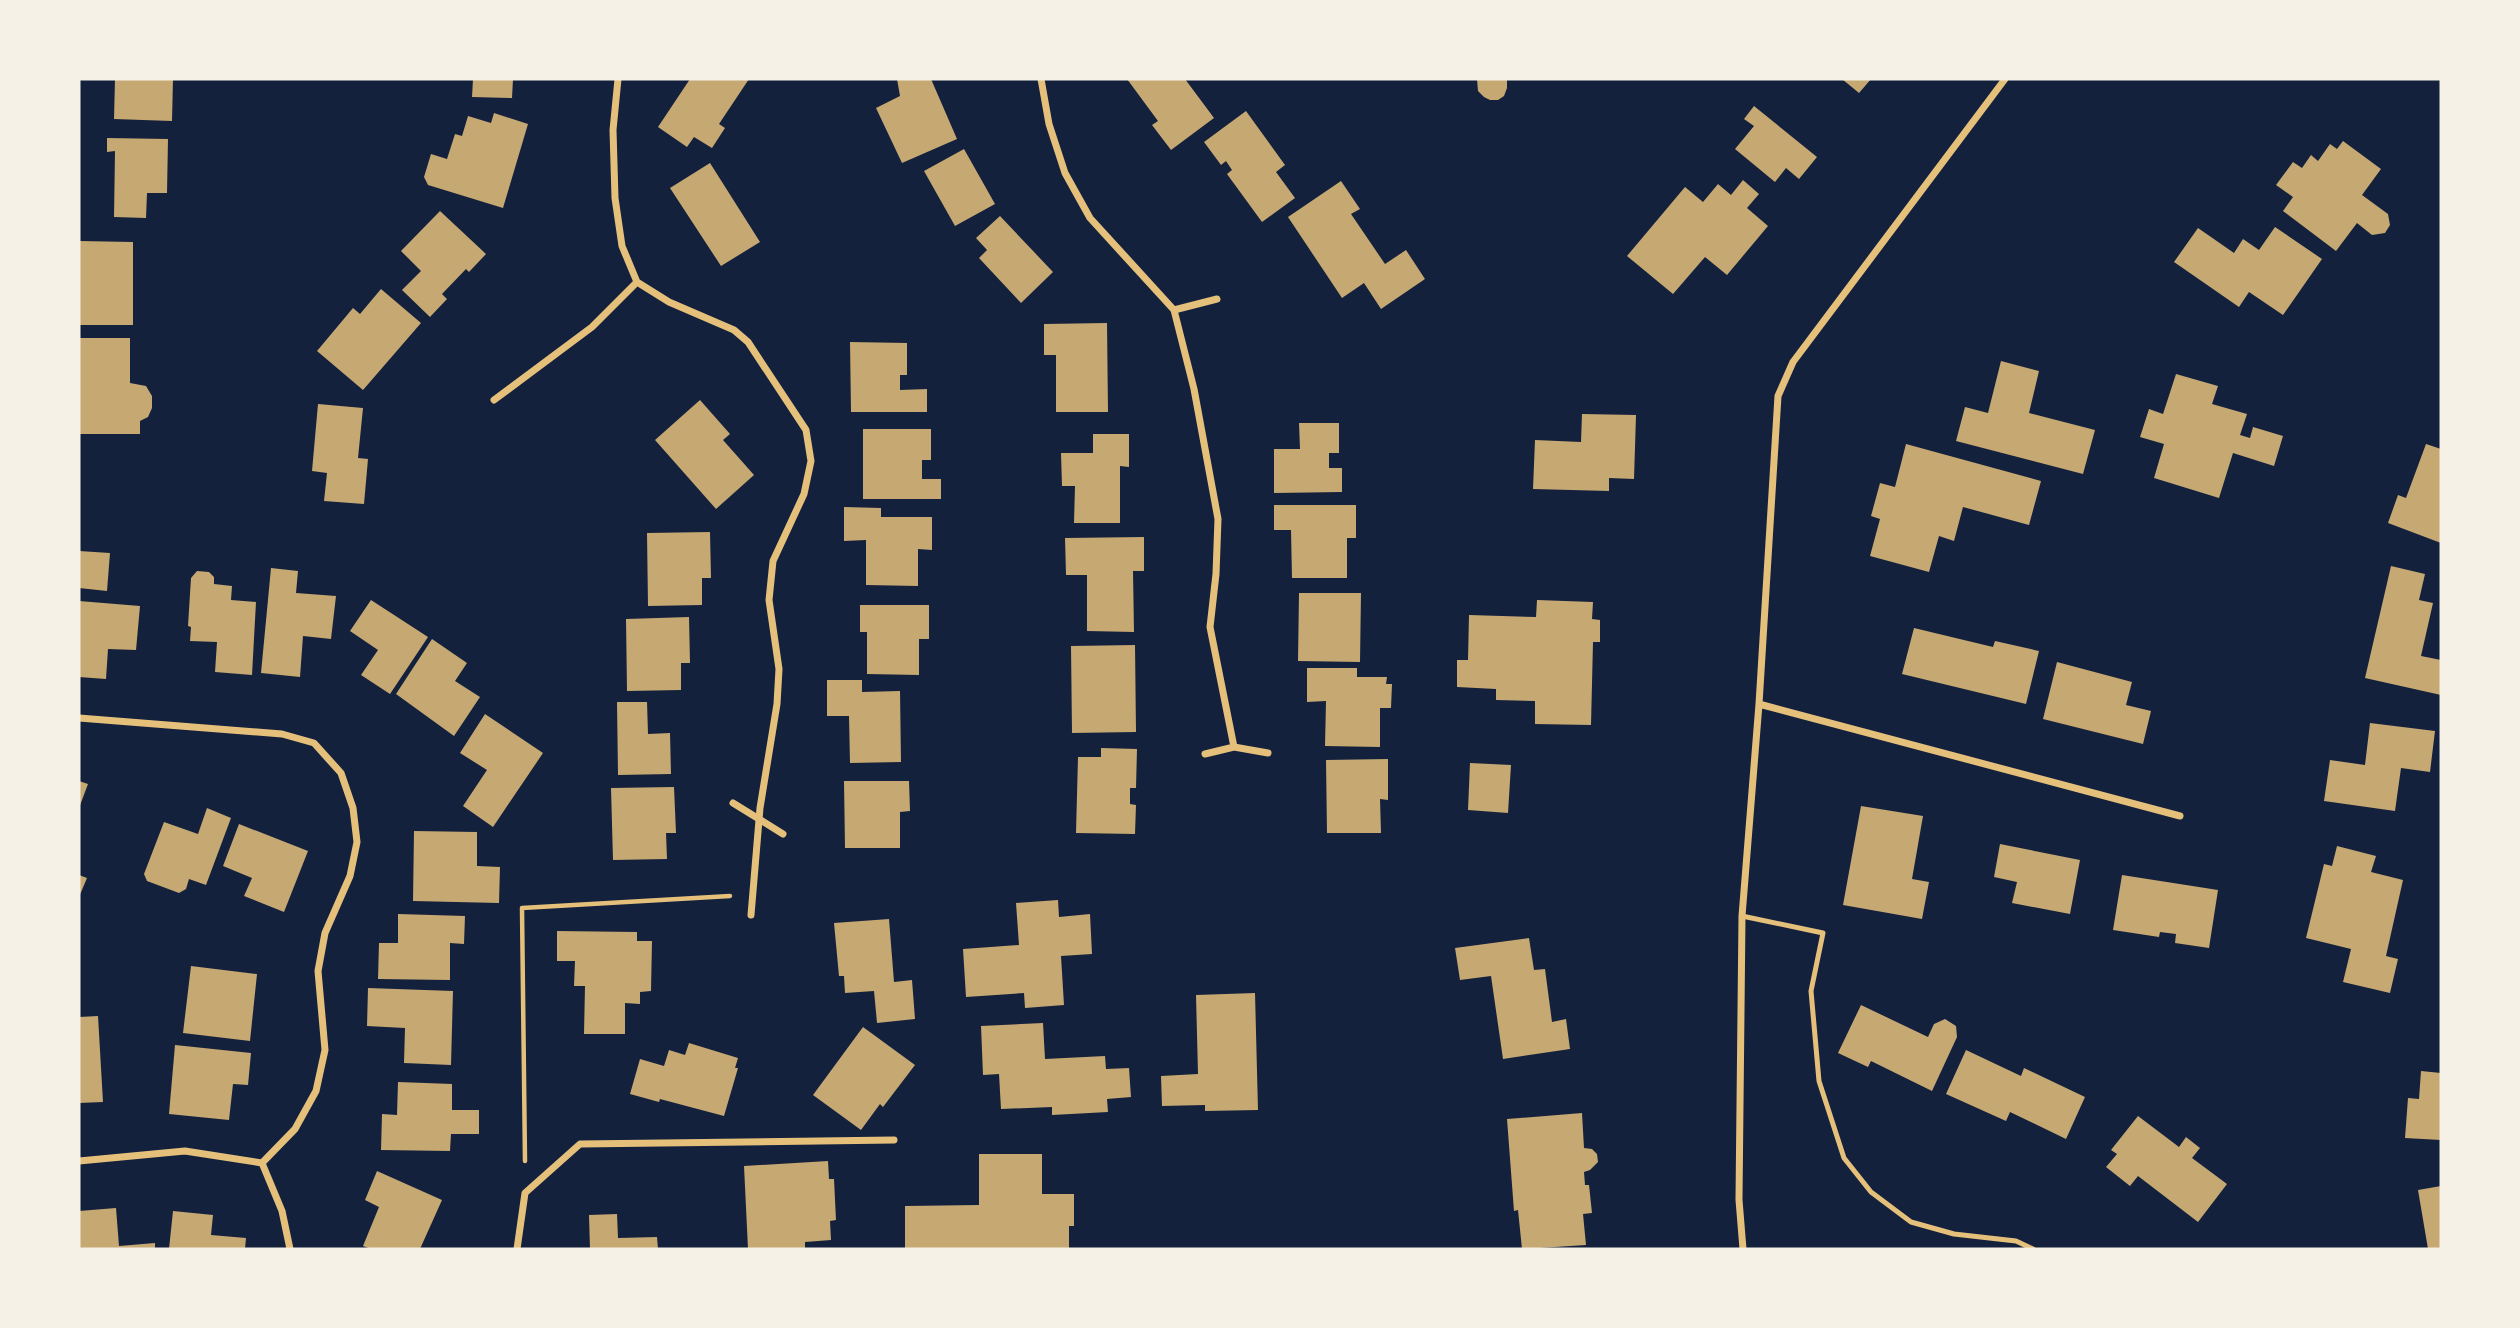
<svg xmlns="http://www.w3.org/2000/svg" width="2520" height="1328" font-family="Jost,sans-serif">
	<rect width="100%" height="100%" fill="#14213d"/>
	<!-- building -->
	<path fill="#c6a872" d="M115 79H173L172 121 114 119Z
		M473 79H513L512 98 472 97Z
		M690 79H749L719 124 725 128 712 148 694 137 687 147 658 127Z
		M897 79H931L957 139 902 163 876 108 900 96Z
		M1127 79H1185L1214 118 1171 150 1152 125 1158 121Z
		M1477 79H1507V88L1504 96 1498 100H1490L1484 97 1478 91Z
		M1842 79H1871L1859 93Z
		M1754 106 1817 157 1799 179 1786 168 1775 182 1735 149 1754 126 1744 119Z
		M1246 111 1285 165 1276 172 1295 198 1262 222 1227 174 1232 170 1226 161 1221 165 1204 142Z
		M494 113 528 124 503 208 428 185 424 177 431 154 447 159 455 134 462 136 468 116 491 123Z
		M107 138 168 139 167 193H147L146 218 114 217 115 151 107 152Z
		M2343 141 2381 169 2362 195 2388 214 2390 225 2385 233 2372 235 2357 223 2336 251 2283 211 2293 197 2276 185 2293 162 2302 168 2311 155 2318 161 2330 144 2337 149Z
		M964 149 995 204 955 226 924 171Z
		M710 163 760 242 721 266 670 188Z
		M1743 180 1759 194 1747 208 1768 226 1727 275 1705 257 1673 294 1627 256 1685 187 1703 202 1718 184 1731 195Z
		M1341 181 1360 209 1351 214 1385 264 1406 250 1425 279 1381 309 1364 283 1342 298 1288 217Z
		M440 211 486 254 469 272 466 269 442 294 447 299 430 317 402 290 421 271 401 251Z
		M1000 216 1053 272 1021 303 979 258 987 250 976 238Z
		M2275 227 2322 259 2283 315 2249 292 2239 307 2174 262 2198 228 2234 253 2243 239 2259 250Z
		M79 241 133 242V325H79Z
		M381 289 421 323 363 390 317 351 353 308 360 314Z
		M1107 323 1108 412H1056V355H1044V324Z
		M79 338H130V383L146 386 152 396V408L148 417 140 421V434H79Z
		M850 342 907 343V375H900V390L927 389V412H851Z
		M2001 361 2039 371 2029 413 2095 430 2083 474 1956 441 1965 407 1988 413Z
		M2176 374 2218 386 2212 404 2247 414 2240 435 2250 438 2253 427 2283 436 2274 466 2233 453 2219 498 2154 478 2164 444 2140 437 2149 409 2163 414Z
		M700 400 730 434 723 440 754 475 716 509 655 440Z
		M318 404 363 408 358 458 368 459 364 504 324 501 327 473 312 471Z
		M1582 414 1636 415 1634 479 1609 478V491L1533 489 1535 440 1581 442Z
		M1299 423H1339V453H1329V468H1342V492L1274 493V449H1300Z
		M863 429H931V460H922V479H941V499H863Z
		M1093 434H1129V467L1120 466V523H1074L1075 486H1062L1061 453H1093Z
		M1906 444 2041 481 2029 525 1963 507 1954 541 1939 536 1929 572 1870 556 1880 519 1871 516 1880 483 1895 487Z
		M2426 444 2441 449V543L2388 523 2398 495 2406 498Z
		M1274 505H1356V538H1347V578H1292L1291 530H1274Z
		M844 507 881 508V517H932V550L918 549V586L866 585V540L844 541Z
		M710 532 711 578H702V605L648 606 647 533Z
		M1144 537V571H1133L1134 632 1087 631V575H1066L1065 538Z
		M79 551 110 553 107 591 79 588Z
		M2391 566 2425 574 2419 600 2433 603 2421 656 2441 660V695L2365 678Z
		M271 568 298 571 296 593 336 596 331 639 303 636 300 677 261 673Z
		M197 571 209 572 214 577V584L232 586 231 600 256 602 252 675 215 672 217 642 190 641 191 627 188 626 191 578Z
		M1299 593H1361L1360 662 1298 661Z
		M371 600 428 637 390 694 361 675 378 650 350 631Z
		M1537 600 1593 602 1592 619 1600 620V642H1593L1591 725 1535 724V701L1496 700V689L1457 687V660H1468L1469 615 1536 617Z
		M79 601 140 606 136 650 108 649 106 679 79 677Z
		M860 605H929V639H919V675L867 674V632H860Z
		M689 617 690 663H681V690L627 691 626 619Z
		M1914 628 1993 647 1995 641 2039 651 2026 704 1902 674Z
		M432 639 467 663 455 681 480 697 454 736 396 694Z
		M1135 645 1136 732 1072 733 1071 646Z
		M2057 662 2132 682 2126 705 2151 711 2143 744 2043 719Z
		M1307 668H1357V677H1387L1386 684H1392L1391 708H1380V747L1325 746 1326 701 1307 702Z
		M827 680H862V692L900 691 901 762 850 763 849 716H827Z
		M617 702H647L648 734 670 733 671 774 618 775Z
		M485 714 543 753 493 827 463 806 487 770 460 753Z
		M2370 723 2435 731 2430 772 2401 768 2395 811 2324 801 2330 760 2365 765Z
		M1101 748 1137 749 1136 788H1130V804L1136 805 1135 834 1076 833 1078 757H1101Z
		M1388 759V800L1380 799 1381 833H1327L1326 760Z
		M1470 763 1511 765 1508 813 1468 810Z
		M79 781 88 784 79 808Z
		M844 781H909L910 811 900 812V848H845Z
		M674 787 676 833H666L667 859 613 860 611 788Z
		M1861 806 1923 816 1912 879 1929 882 1922 919 1843 905Z
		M207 808 231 818 206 885 189 879 186 889 179 893 147 881 144 874 164 822 198 834Z
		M239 824 308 851 284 912 244 896 252 878 223 866Z
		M414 831 477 832V866L500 867 499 903 413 901Z
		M2000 844 2080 860 2070 914 2012 903 2017 882 1994 877Z
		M2337 846 2376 856 2371 872 2403 880 2386 956 2398 959 2390 993 2343 982 2351 949 2306 938 2324 864 2332 866Z
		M79 875 87 878 79 897Z
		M2122 875 2218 890 2209 948 2175 943 2176 934 2160 932 2159 937 2113 930Z
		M1058 900 1059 917 1090 914 1092 954 1061 956 1064 1005 1025 1008 1024 993 966 997 963 949 1019 945 1016 903Z
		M398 914 465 916 464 944 450 943V980L378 979 379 943H398Z
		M889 919 894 982 912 980 915 1019 877 1023 874 991 845 993 844 976H839L834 923Z
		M557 931 637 932V941H652L651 991 640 992V1004L625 1003V1034H584L585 986H574L575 961H557Z
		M1529 938 1534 970 1545 969 1552 1022 1566 1019 1570 1049 1503 1059 1491 976 1460 980 1455 948Z
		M191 966 257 974 250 1041 183 1033Z
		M368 988 453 991 451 1065 404 1063 405 1028 367 1026Z
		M1255 993 1258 1110 1205 1111V1105L1162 1106 1161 1076 1198 1074 1196 995Z
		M1861 1005 1928 1037 1934 1024 1945 1019 1956 1026 1957 1037 1932 1091 1871 1061 1868 1067 1838 1053Z
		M98 1016 103 1102 79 1103V1017Z
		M1043 1023 1045 1059 1105 1056 1106 1069 1129 1068 1131 1097 1107 1099 1108 1112 1052 1115V1107L1001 1109 999 1074 983 1075 981 1026Z
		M863 1027 915 1065 883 1107 880 1104 861 1130 813 1095Z
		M689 1043 738 1058 735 1068H738L724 1116 660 1099 659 1102 630 1094 640 1059 664 1066 669 1050 685 1055Z
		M175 1045 251 1053 248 1085 233 1084 229 1120 169 1114Z
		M1966 1050 2021 1076 2024 1068 2085 1097 2066 1139 2010 1112 2006 1121 1946 1094Z
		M2421 1071 2441 1073V1140L2405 1138 2408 1098 2419 1099Z
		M398 1082 452 1084V1110H479V1134H451L450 1151 381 1150 382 1114 397 1115Z
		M1582 1113 1584 1148 1592 1149 1597 1154 1598 1162 1590 1170 1584 1172 1585 1185H1589L1592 1213 1583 1214 1586 1245 1522 1249 1518 1210 1514 1211 1507 1119Z
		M2138 1116 2179 1147 2186 1137 2200 1148 2192 1158 2227 1184 2198 1222 2138 1176 2130 1186 2106 1167 2117 1154 2111 1150Z
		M979 1154H1042V1194H1074V1226H1069V1249H905V1206L979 1205Z
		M828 1161 829 1179H834L836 1220 830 1221 831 1240 805 1242V1249H748L744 1166Z
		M377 1171 442 1200 420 1249H371L363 1246 379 1207 365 1200Z
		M2441 1186V1249H2428L2418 1190Z
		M116 1208 119 1246 155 1243V1249H80L79 1211Z
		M173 1211 213 1215 211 1235 246 1238 245 1249H169Z
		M617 1214 618 1238 657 1237 658 1249H590L589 1215Z"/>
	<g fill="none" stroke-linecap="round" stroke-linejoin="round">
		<!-- path -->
		<path stroke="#e5c07b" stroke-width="4.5" d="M525 1161 522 908 730 896"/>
		<!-- service -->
		<path stroke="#e5c07b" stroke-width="5" d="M1742 916 1823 933 1811 991 1819 1081 1844 1158 1871 1192 1911 1222 1954 1234 2016 1241 2033 1249"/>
		<!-- minor -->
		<path stroke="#e5c07b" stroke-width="7" d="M618 79 613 130 615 198 622 246 637 282 669 302 734 330 748 342 806 430 811 461 804 494 773 561 769 600 779 669 777 704 760 808 751 915
			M1041 79 1049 124 1065 173 1090 218 1174 310 1194 389 1218 519 1216 574 1210 627 1234 747
			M1174 310 1217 299
			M494 400 592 327 637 282
			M1759 704 2180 816
			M79 718 282 734 314 743 341 773 353 808 357 842 350 876 325 933 318 971 325 1050 316 1091 295 1129 262 1163 282 1211 290 1249
			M1205 754 1234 747 1268 753
			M733 803 783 834
			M79 1161 185 1151 262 1163
			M517 1249 525 1193 580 1144 894 1140
			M1743 1249 1739 1200 1742 916 1759 704 1778 396 1793 362 2005 79"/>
	</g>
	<!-- border -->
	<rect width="2520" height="1328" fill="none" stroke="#f6f1e7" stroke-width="161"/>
</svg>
